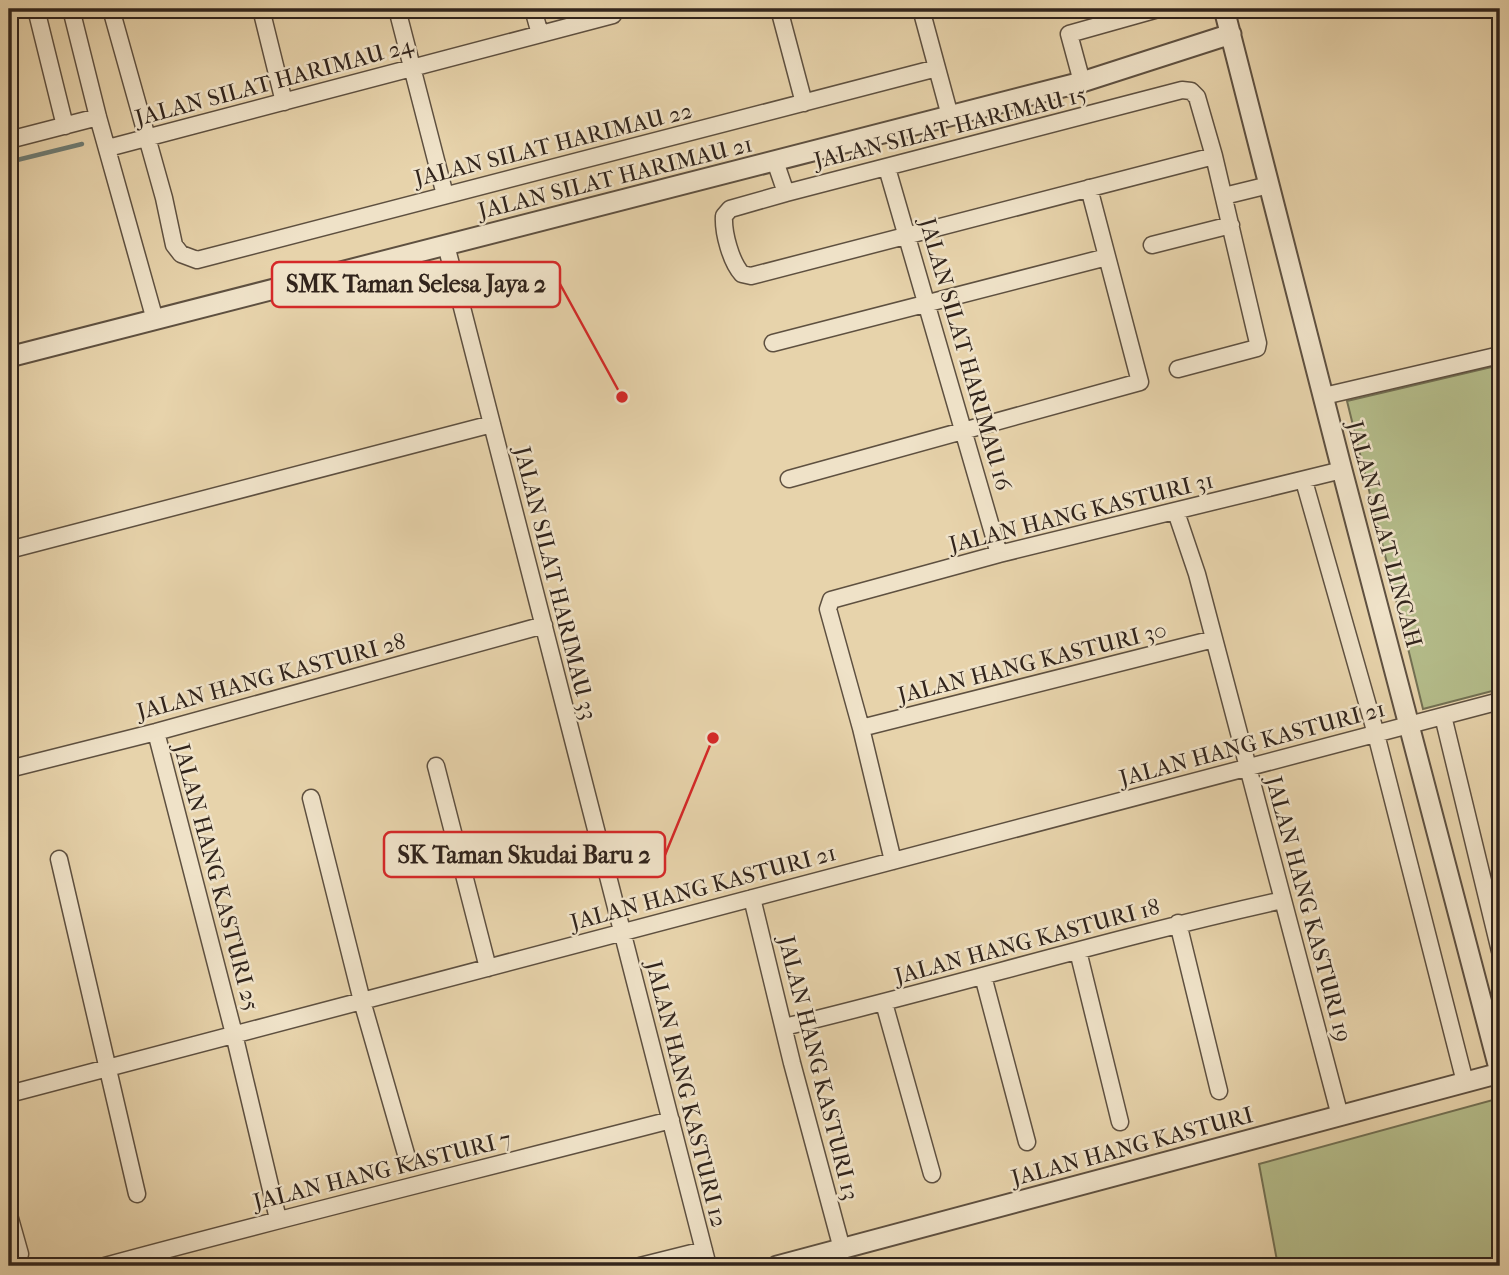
<svg xmlns="http://www.w3.org/2000/svg" width="1509" height="1275" font-family="'IM FELL French Canon',serif">
	<rect width="100%" height="100%" fill="#e7d3ab"/>
	<filter id="stains"><feTurbulence type="fractalNoise" baseFrequency=".00286" numOctaves="4"/><feColorMatrix values="0 0 0 0 .2 0 0 0 0 .09 0 0 0 0 .02 0 0 0 .5 -.17"/></filter>
	<radialGradient id="worn" r=".72"><stop offset=".6" stop-color="#630" stop-opacity="0"/><stop offset="1" stop-color="#630" stop-opacity=".3"/></radialGradient>
	<!-- green -->
	<path fill="#b4bc8a" stroke="#727053" stroke-width="2" d="M1500 365V689L1423 709 1347 401Z
		M1500 1098V1266H1278L1259 1164Z"/>
	<g fill="none" stroke-linecap="round" stroke-linejoin="round">
		<!-- stream -->
		<path stroke="#6e7c74" stroke-width="4.5" d="M9 162 82 144"/>
		<defs>
			<path id="minor" d="M36 9 65 126
				M71 9 98 117 155 320
				M111 9 164 198 174 245 181 254 197 260 937 68
				M261 9 284 102
				M397 9 445 195
				M533 9 540 34
				M779 9 804 103
				M921 9 950 116
				M1082 82 1069 34 1158 9
				M9 140 98 117
				M108 148 613 15
				M775 161 786 193
				M887 168 999 554
				M1224 196 1269 185
				M446 245 708 1266
				M1152 245 1231 225
				M773 343 1107 257
				M1178 369 1257 348 1258 343 1214 156 1197 97 1191 91 1182 90 786 193 730 209 724 216C723 233 731 262 742 274L751 276 1214 156
				M1324 396 1500 355
				M789 479 1140 382 1089 188
				M1304 481 1376 734 1465 1082
				M1176 512 1197 574 1340 1116
				M9 550 492 424
				M1443 716 1500 951
				M861 728 1214 639
				M156 732 234 1034 278 1219
				M436 766 488 968
				M9 769 156 732 544 625
				M311 798 362 1001 406 1154
				M59 859 137 1194
				M893 861 861 728 828 609 831 600 999 554 1342 470
				M752 898 792 1063 842 1249
				M1178 923 1219 1091
				M1078 951 1120 1122
				M983 976 1027 1142
				M884 1003 932 1174
				M784 1027C951 987 1115 937 1283 900
				M9 1094 1500 701
				M9 1215 20 1254
				M105 1266C293 1215 482 1169 671 1120
				M640 1266 704 1250"/>
			<path id="tertiary" d="M1224 9 1342 470 1500 1072
				M9 357 1082 82 1231 34
				M777 1266 1500 1073"/>
		</defs>
		<!-- minor casing -->
		<use href="#minor" stroke="#5e5040" stroke-width="19"/>
		<!-- tertiary casing -->
		<use href="#tertiary" stroke="#5e5040" stroke-width="23"/>
		<!-- minor -->
		<use href="#minor" stroke="#efe2c8" stroke-width="16"/>
		<!-- tertiary -->
		<use href="#tertiary" stroke="#efe2c8" stroke-width="19"/>
	</g>
	<g text-anchor="middle" stroke-width="5" stroke-linejoin="round" paint-order="stroke">
		<!-- street labels -->
		<g font-size="23" fill="#31241c" stroke="#efe2c8">
			<text transform="translate(274 81) rotate(-15)" y="8">JALAN SILAT HARIMAU 24</text>
			<text transform="translate(950 127) rotate(-14)" y="8">JALAN SILAT HARIMAU 15</text>
			<text transform="translate(553 144) rotate(-14)" y="8">JALAN SILAT HARIMAU 22</text>
			<text transform="translate(615 177) rotate(-14)" y="8">JALAN SILAT HARIMAU 21</text>
			<text transform="translate(966 354) rotate(74)" y="8">JALAN SILAT HARIMAU 16</text>
			<text transform="translate(1081 512) rotate(-14)" y="8">JALAN HANG KASTURI 31</text>
			<text transform="translate(1385 534) rotate(75)" y="8">JALAN SILAT LINCAH</text>
			<text transform="translate(556 583) rotate(76)" y="8">JALAN SILAT HARIMAU 33</text>
			<text transform="translate(1032 662) rotate(-14)" y="8">JALAN HANG KASTURI 30</text>
			<text transform="translate(271 676) rotate(-15)" y="8">JALAN HANG KASTURI 28</text>
			<text transform="translate(1252 743) rotate(-15)" y="8">JALAN HANG KASTURI 21</text>
			<text transform="translate(217 877) rotate(75)" y="8">JALAN HANG KASTURI 25</text>
			<text transform="translate(703 887) rotate(-15)" y="8">JALAN HANG KASTURI 21</text>
			<text transform="translate(1309 909) rotate(75)" y="8">JALAN HANG KASTURI 19</text>
			<text transform="translate(1027 941) rotate(-15)" y="8">JALAN HANG KASTURI 18</text>
			<text transform="translate(819 1068) rotate(76)" y="8">JALAN HANG KASTURI 13</text>
			<text transform="translate(687 1094) rotate(76)" y="8">JALAN HANG KASTURI 12</text>
			<text transform="translate(1132 1146) rotate(-15)" y="8">JALAN HANG KASTURI</text>
			<text transform="translate(382 1170) rotate(-14)" y="8">JALAN HANG KASTURI 7</text>
		</g>
	</g>
	<!-- callouts -->
	<path fill="none" stroke="#d62828" stroke-width="2.5" d="M622 397L560 284M713 738L665 855"/>
	<g fill="#d62828" stroke="#efe2c8" stroke-width="2.5">
		<circle cx="622" cy="397" r="7"/>
		<circle cx="713" cy="738" r="7"/>
	</g>
	<g fill="#efe2c8" stroke="#d62828" stroke-width="2.5">
		<rect x="272" y="262" width="288" height="45" rx="7"/>
		<rect x="384" y="832" width="281" height="45" rx="7"/>
	</g>
	<g font-size="24" text-anchor="middle" font-weight="bold" fill="#31241c">
		<text x="416" y="292">SMK Taman Selesa Jaya 2</text>
		<text x="524" y="863">SK Taman Skudai Baru 2</text>
	</g>
	<!-- margin -->
	<rect width="1509" height="1275" fill="none" stroke="#e7d3ab" stroke-width="35"/>
	<rect x="10" y="10" width="1488" height="1254" fill="none" stroke="#31241c" stroke-width="3.5"/>
	<rect x="18" y="18" width="1474" height="1240" fill="none" stroke="#31241c" stroke-width="2"/>
	<rect width="100%" height="100%" filter="url(#stains)"/>
	<rect width="100%" height="100%" fill="url(#worn)"/>
</svg>
